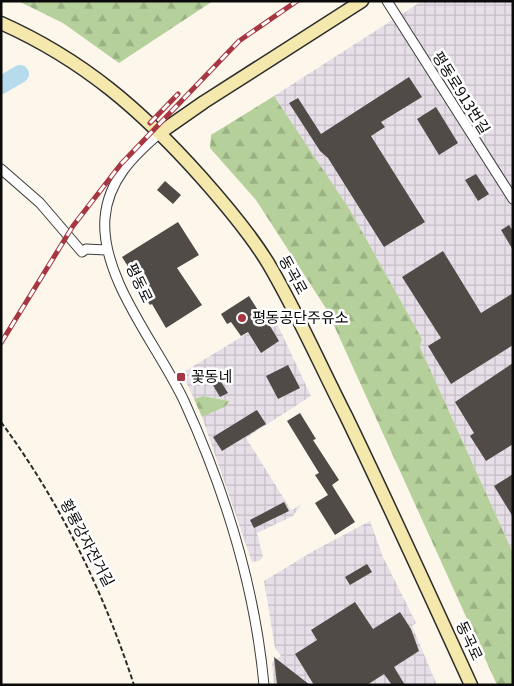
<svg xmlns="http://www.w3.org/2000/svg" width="514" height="686" font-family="Georgia,'Noto Sans KR',serif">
	<defs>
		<pattern id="industrial-grid" width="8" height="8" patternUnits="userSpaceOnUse" patternTransform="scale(1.25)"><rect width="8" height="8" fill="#e7dfe8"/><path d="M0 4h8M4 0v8" fill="none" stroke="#c5bec6"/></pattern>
		<pattern id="forest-firs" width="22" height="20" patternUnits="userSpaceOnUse" patternTransform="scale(1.25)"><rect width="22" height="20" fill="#b5d09a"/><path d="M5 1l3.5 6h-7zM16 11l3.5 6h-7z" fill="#9ab183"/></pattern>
	</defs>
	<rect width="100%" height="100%" fill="#fcf7ea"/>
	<!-- industrial -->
	<path fill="url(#industrial-grid)" d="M422 1H513V553L420 347 422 339 350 210 274 96Z
		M274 317 311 396 246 438 291 510 301 505 293 516 257 533 263 557 259 561 252 562 202 417 230 401 203 396 194 399 182 373Z
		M370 521 383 557 416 623 412 626 437 685H274L272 662 281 656 275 648 264 581 315 550Z"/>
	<!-- forest -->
	<path fill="url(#forest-firs)" d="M18 1H213L119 63 63 23Z
		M274 96 350 210 422 339 420 347 513 553V685H497L327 310 256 200 210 148 211 135Z
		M203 396 230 401 224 407 202 417 194 399Z"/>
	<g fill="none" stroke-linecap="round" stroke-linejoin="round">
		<!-- river -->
		<path stroke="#b5dbed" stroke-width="18" d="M1 85 20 74"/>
	</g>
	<!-- building -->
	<path fill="#514b48" d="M409 77 422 97 381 122 385 127 371 136 425 222 384 247 328 158 320 151 289 103 298 98 321 134Z
		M436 107 458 143 439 155 417 119Z
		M476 174 489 194 478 201 465 180Z
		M165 181 181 195 173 204 157 190Z
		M178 222 199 255 177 268 202 305 166 328 152 304 150 305 144 296 146 295 122 257Z
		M509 225 513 231V250L501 230Z
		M443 251 481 313 513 293V345L451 384 428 346 441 338 402 277Z
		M249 296 259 312 261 311 279 341 261 353 248 332 241 336 231 322 227 324 221 314Z
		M513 363V444L486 461 470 436 474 433 455 402Z
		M288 365 300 388 278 399 266 376Z
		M218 377 228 393 220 397 211 382Z
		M257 410 266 424 222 451 213 437Z
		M300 413 316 439 313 440 339 480 332 485 355 522 335 535 315 503 328 495 315 475 319 473 287 421Z
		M513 474V517L494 486Z
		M284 502 289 511 254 528 250 520Z
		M367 564 372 572 350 585 345 577Z
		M355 602 373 629 400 612 411 629 419 651 394 667 405 685H392L384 674 367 685H314L295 654 317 640 311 630Z
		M274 657 310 685H277Z"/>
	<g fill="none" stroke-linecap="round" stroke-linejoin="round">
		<defs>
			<path id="minor" d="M387 1 513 199
				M161 132C134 155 108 180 105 218 100 279 160 348 185 403 225 491 255 588 264 685
				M1 169 40 203 82 252 86 249 106 250"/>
			<path id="secondary" d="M1 23C84 60 142 111 201 177 225 204 249 232 268 263 297 312 320 365 346 416 389 505 430 595 471 685
				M161 132 204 102 362 1"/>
		</defs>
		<!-- minor casing -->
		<use href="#minor" stroke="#3d3d3d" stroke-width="11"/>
		<!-- secondary casing -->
		<use href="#secondary" stroke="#2c2c2c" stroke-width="15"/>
		<!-- path -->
		<path stroke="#2c2c2c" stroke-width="2" stroke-dasharray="5 2.5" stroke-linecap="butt" d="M1 422C60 502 103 590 134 685"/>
		<!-- minor -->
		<use href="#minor" stroke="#fff" stroke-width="9"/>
		<!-- secondary -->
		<use href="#secondary" stroke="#f4e8ad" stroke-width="12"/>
		<defs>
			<path id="rail" d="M150 123 178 94
				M1 343 73 226 121 164 239 41 297 1"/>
		</defs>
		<!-- rail casing -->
		<use href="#rail" stroke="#a63641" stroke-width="5"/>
		<!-- rail -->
		<use href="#rail" stroke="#fff" stroke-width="3" stroke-dasharray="9" stroke-linecap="butt"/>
	</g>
	<!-- markers -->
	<g fill="#a63641" stroke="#fff" stroke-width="2">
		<circle cx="242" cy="318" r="5"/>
		<rect x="176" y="372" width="10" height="10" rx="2.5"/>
	</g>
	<g text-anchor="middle" stroke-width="5" stroke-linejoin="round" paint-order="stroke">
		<!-- street labels -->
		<g font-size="15" fill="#0a0a0a" stroke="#fff">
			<text transform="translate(461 93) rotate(58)" y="5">평동로913번길</text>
			<text transform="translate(293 275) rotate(61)" y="5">동곡로</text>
			<text transform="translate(139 283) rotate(64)" y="5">평동로</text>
			<text transform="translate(87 543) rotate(62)" y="5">황룡강자전거길</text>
			<text transform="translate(469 641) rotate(65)" y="5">동곡로</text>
		</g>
		<!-- poi labels -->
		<g font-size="15" fill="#0a0a0a" stroke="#fff" text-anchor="start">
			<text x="252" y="323">평동공단주유소</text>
			<text x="191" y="382">꽃동네</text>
		</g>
	</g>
	<!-- border -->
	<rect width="514" height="686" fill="none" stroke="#0a0a0a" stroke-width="5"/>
</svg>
